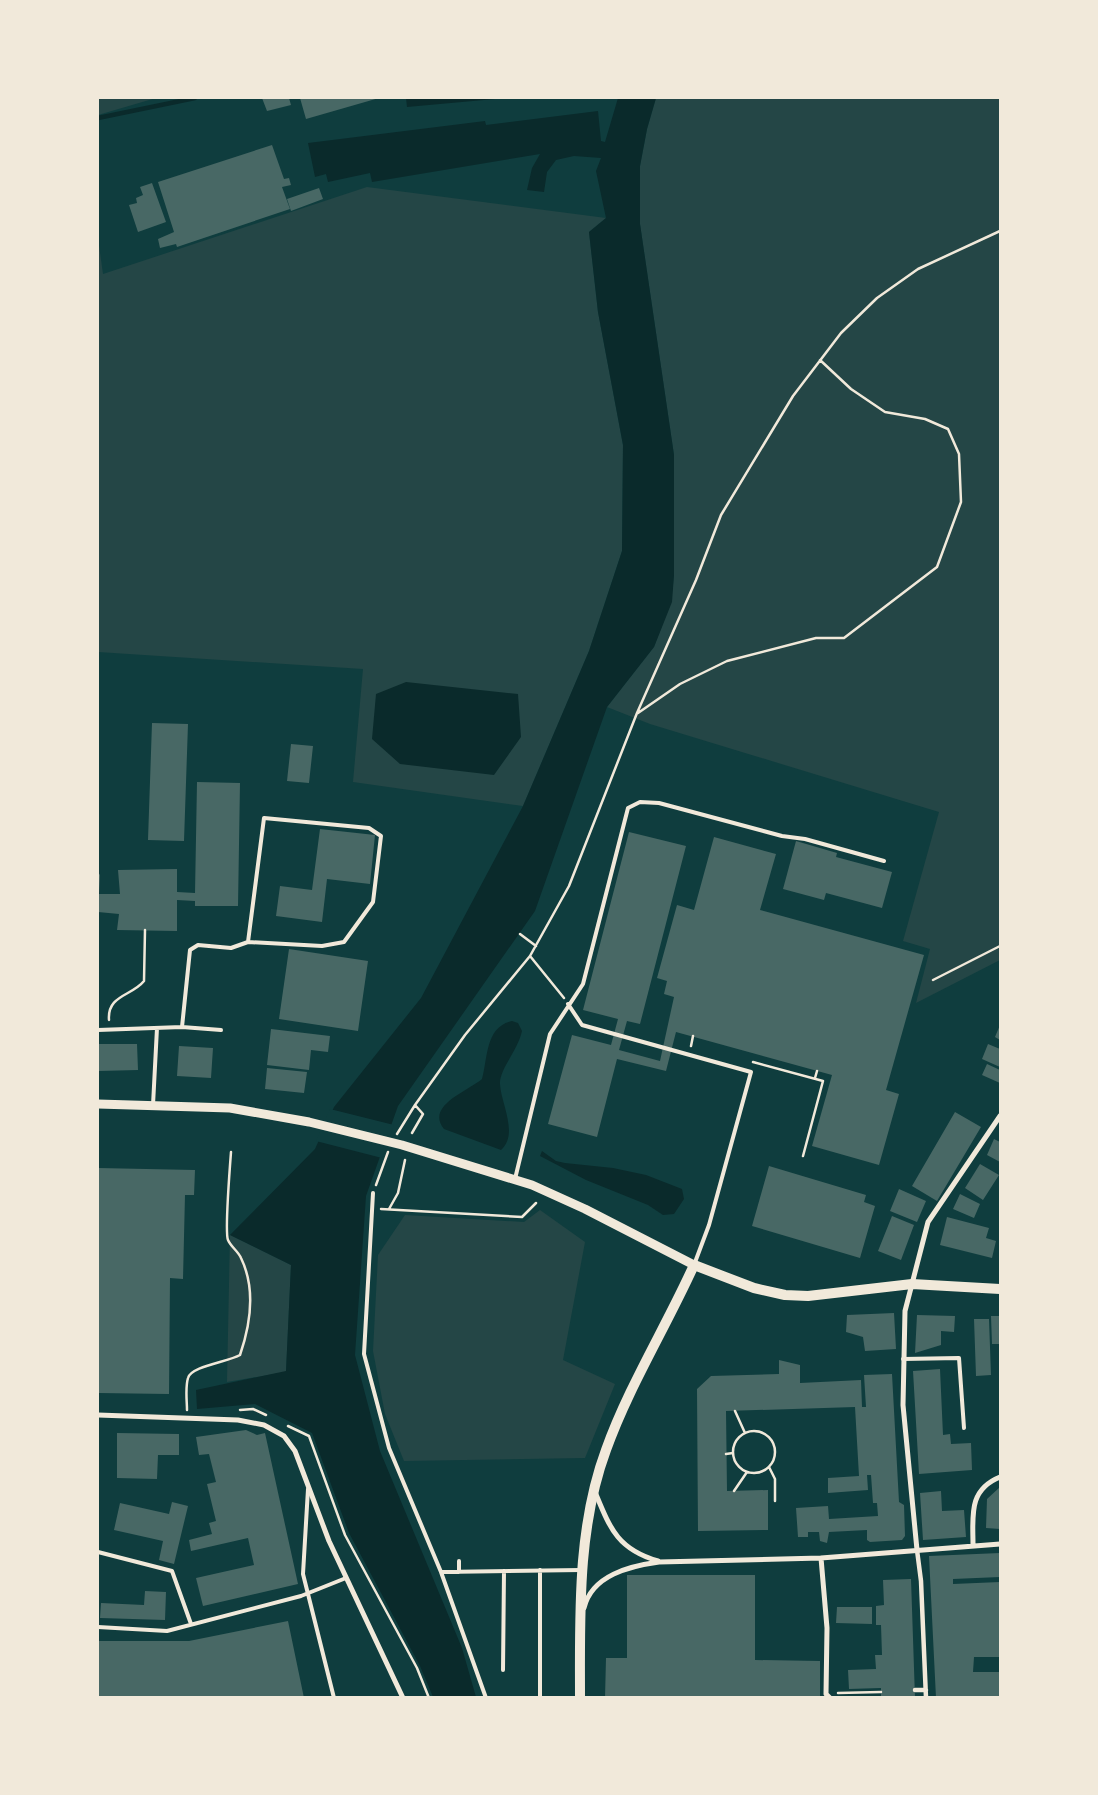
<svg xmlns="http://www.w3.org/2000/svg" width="1098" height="1795" font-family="'Libre Baskerville',serif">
	<rect width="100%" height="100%" fill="#0f3d3e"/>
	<!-- green -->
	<path fill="#244646" d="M98 98H156L98 115Z
		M656 98H1000V960L916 1003 930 949 903 941 939 812 650 724 607 707 654 647 671 602 674 575V455L640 224V166L647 129Z
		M367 187 606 218 589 232 598 312 623 445 622 551 589 651 523 806 353 782 363 669 98 652V238L103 274Z
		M540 1210 585 1242 563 1360 615 1384 585 1458 404 1461 385 1414 373 1351 378 1255 405 1215 524 1222Z
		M230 1235 291 1265 286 1372 227 1382Z"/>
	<!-- water -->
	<path fill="#0a2a2b" d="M406 98H506L407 107Z
		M618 98H656L647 129 640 166V224L674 455V575L672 602 654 647 607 707 535 911 398 1106 366 1196 355 1355 380 1451 462 1648 476 1697H433L420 1666 349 1533 312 1433 255 1404 197 1409 196 1390 286 1371 291 1265 230 1235 315 1149 334 1107 421 998 523 806 589 651 622 551 623 445 598 312 589 232 606 218 596 171 601 158 574 156 556 160 547 172 544 192 527 190 532 168 540 154 372 182 370 173 328 182 326 174 315 177 308 143 485 121 486 125 598 111 601 141 605 142Z
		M406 682 518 694 521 737 494 775 400 764 372 739 376 694Z
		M512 1021 518 1023 522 1031C518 1050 499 1070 500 1084 501 1104 519 1134 501 1150L444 1129C425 1106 468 1091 482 1079 488 1058 485 1027 512 1021Z
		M542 1151 556 1161 565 1163 613 1168 646 1175 682 1189 684 1199 674 1214 663 1215 648 1205 586 1180 540 1156Z"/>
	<!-- pier -->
	<path fill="#0f3d3e" d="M330 1109 394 1125 382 1158 316 1141Z"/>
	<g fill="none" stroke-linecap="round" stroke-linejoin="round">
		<!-- stream -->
		<path stroke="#0a2a2b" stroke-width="4.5" d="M98 118 195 98"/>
	</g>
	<!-- building -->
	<path fill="#486865" d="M262 98H289L291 105 267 111Z
		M300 98H379L306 119Z
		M272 145 284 179 289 178 291 185 282 187 290 209 177 247 176 244 160 248 158 239 174 232 158 182Z
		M152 183 166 222 138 232 129 205 137 203 136 198 143 195 140 187Z
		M319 188 323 199 291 211 287 199Z
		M152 723 188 724 184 841 148 840Z
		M291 744 313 746 309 783 287 781Z
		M197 782 240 783 238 906H195V901L177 900V931L117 930 119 914 98 912V872L100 875 99 894H120L118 870 177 869V892L195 893Z
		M320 829 375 835 370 884 327 879 322 922 276 916 280 886 312 890Z
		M629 832 686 846 640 1024 627 1021 619 1050 660 1061 674 997 664 994 667 981 657 978 677 905 694 910 714 837 776 854 760 910 924 955 886 1090 899 1094 879 1165 812 1146 832 1075 676 1032 666 1071 617 1059 597 1137 548 1124 572 1035 611 1045 618 1019 583 1010Z
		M796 841 837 853 836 857 892 872 882 908 826 893 824 900 783 889Z
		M289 949 368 961 358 1031 279 1019Z
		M1000 1025V1040L995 1037Z
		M271 1029 330 1036 328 1052 311 1050 309 1070 267 1065Z
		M98 1044H137L138 1070 98 1071Z
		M988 1044 1000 1049V1067L982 1059Z
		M179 1046 213 1048 211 1078 177 1076Z
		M987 1064 1000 1070V1083L982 1075Z
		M267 1068 307 1072 304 1093 265 1089Z
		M955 1112 981 1127 937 1201 912 1186Z
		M994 1139 1000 1142V1162L987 1155Z
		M980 1164 999 1175 983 1200 965 1188Z
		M769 1166 866 1195 864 1202 875 1206 860 1258 752 1226Z
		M98 1168 195 1170 194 1195H185L183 1279 170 1278 169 1394 98 1393Z
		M899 1189 926 1201 917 1222 890 1211Z
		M960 1194 980 1204 974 1218 953 1209Z
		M892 1216 914 1225 901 1260 878 1251Z
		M947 1217 989 1228 986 1238 996 1241 992 1258 940 1245Z
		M894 1313 896 1349 865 1351 863 1337 846 1332 847 1315Z
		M917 1315 955 1316 954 1332 941 1331V1345L915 1353Z
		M991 1316H1000V1344H992Z
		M974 1319H989L991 1375 976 1376Z
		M779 1360 800 1365V1383L861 1380 862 1407H866L864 1375 892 1374 899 1502 904 1505 905 1536 902 1540 870 1542 867 1540V1530L829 1532 827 1543 820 1541 819 1532H808V1537H798L796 1508 828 1506 829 1519 878 1516 877 1503H873L871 1475H867L868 1490 828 1493V1478L859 1476 855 1407 726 1411 727 1491 768 1490V1530L698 1531 697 1389 711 1376 779 1374Z
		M940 1369 943 1435 950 1434 951 1444 971 1443 972 1470 919 1474 913 1371Z
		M246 1430 257 1435 265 1433 298 1584 203 1606 196 1578 254 1565 248 1538 191 1551 189 1540 212 1534 209 1523 216 1521 207 1484 216 1482 209 1454 199 1455 196 1437Z
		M117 1433 179 1434V1455H158L157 1479 117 1478Z
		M1000 1487V1529L986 1528 987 1499Z
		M941 1491 942 1511 964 1510 966 1537 923 1540 920 1493Z
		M172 1502 188 1506 174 1564 159 1560 163 1541 114 1530 120 1503 169 1514Z
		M1000 1553V1577L953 1579V1584L1000 1582V1657H974L973 1672H1000V1698H936L929 1556Z
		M627 1575H755V1660L820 1661V1698H605L606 1658H627Z
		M911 1579 915 1698H881V1688L849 1689 848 1670 876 1669 875 1655H882L881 1625H876V1606L884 1605 883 1580Z
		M145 1591 166 1592 165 1620 100 1618 101 1603 144 1605Z
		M837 1607H872V1624L836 1623Z
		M288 1621 304 1698H98V1641H189Z"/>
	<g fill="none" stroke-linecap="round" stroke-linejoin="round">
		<!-- path -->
		<path stroke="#f1e9da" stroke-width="2.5" d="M638 713 680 684 727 661 816 638H844L937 567 961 502 959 454 948 429 925 419 885 412 851 389 820 360
			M520 934 536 946
			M530 956 564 998
			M933 980 1000 946
			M109 1020C107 995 132 996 144 981L145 930
			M691 1046 693 1036
			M753 1062 823 1081 803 1156
			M815 1078 817 1071
			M412 1133 423 1114 415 1105
			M397 1134 415 1105 465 1035 530 956 569 886 637 713 696 580 721 515 793 396 841 333 877 298 918 269 1000 231
			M376 1185 388 1152
			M381 1209 522 1217 536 1203
			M389 1209 398 1193 405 1160
			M187 1410C187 1401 185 1388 188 1378 191 1366 228 1362 240 1355 251 1323 256 1289 241 1258 238 1251 231 1247 228 1240 225 1233 230 1165 231 1152
			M240 1410 253 1409 266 1415
			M735 1411 745 1433
			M288 1426 309 1436 345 1535 417 1668 429 1698
			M733 1452a21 21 0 1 1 42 0a21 21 0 1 1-42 0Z
			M726 1454 733 1453
			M769 1467 775 1479V1501
			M734 1491 747 1472
			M838 1693 881 1692"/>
		<!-- service -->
		<path stroke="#f1e9da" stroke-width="4" d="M568 1004 582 1025 751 1072 709 1225 694 1265
			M182 1027 190 950 198 945 231 948 248 942 264 818 369 828 381 836 373 902 344 942 322 946 248 942
			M98 1030 182 1027 221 1030
			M153 1105 157 1028
			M515 1179 550 1034 583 984 628 808 640 802 659 803 782 836 805 839 884 861
			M373 1193 364 1354 389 1448 441 1572 486 1698
			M903 1359 959 1358 964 1428
			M308 1489 303 1574 334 1698
			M98 1552 172 1571 191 1624
			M459 1561V1572
			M540 1570V1698
			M441 1572 581 1570
			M98 1627 167 1631 301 1596 346 1578
			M503 1670 504 1571"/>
		<!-- pedestrian -->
		<path stroke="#f1e9da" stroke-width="4.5" d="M917 1550 921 1581 926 1698
			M915 1690H926"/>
		<!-- minor -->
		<path stroke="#f1e9da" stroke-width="5" d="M98 1415 238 1420 264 1425 284 1436 295 1451 329 1541 403 1698
			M595 1492C610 1528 617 1549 658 1561
			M973 1545C973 1516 968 1490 1000 1477
			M917 1550 903 1405 905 1311 928 1222 1000 1116
			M821 1558 827 1628 826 1694 830 1698
			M584 1608C592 1575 630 1566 659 1562L821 1558 1000 1544"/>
		<!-- tertiary -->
		<path stroke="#f1e9da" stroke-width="9" d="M98 1104 230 1108 309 1122 402 1145 532 1185 585 1209 694 1265"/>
		<!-- secondary -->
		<path stroke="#f1e9da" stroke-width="10" d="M580 1698C580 1615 577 1528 606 1450 629 1386 666 1327 694 1265L754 1288 785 1295 808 1296 912 1284 1000 1289"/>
	</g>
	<!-- border -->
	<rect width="1098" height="1795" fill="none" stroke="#f1e9da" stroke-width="198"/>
</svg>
